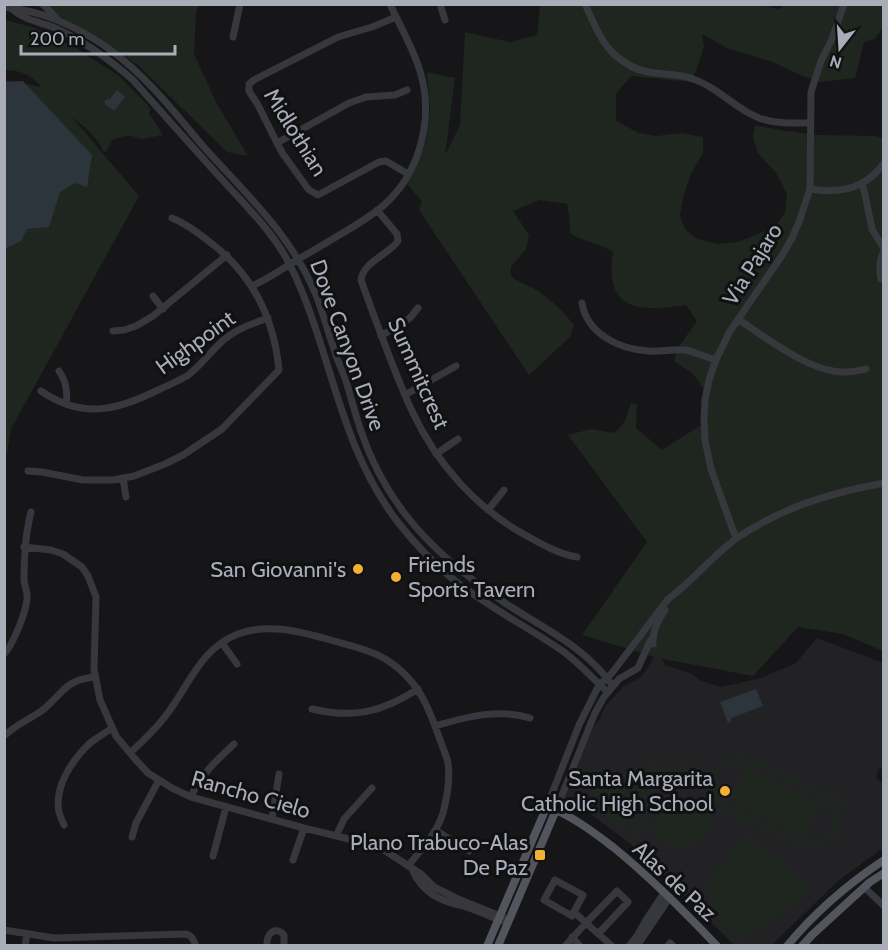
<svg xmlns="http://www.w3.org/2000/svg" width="888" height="950" font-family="Cabin,sans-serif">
	<rect width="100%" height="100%" fill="#161618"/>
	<!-- built -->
	<path fill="#222225" d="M817 638 883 663V767L879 769 876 778 883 784V848L838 881 776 941 772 945H734L633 846 592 815 566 803 565 797 593 728 599 720 606 705 624 686 640 678 648 668 654 656H660L665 665 692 674 701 681 722 687 761 678 796 663Z"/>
	<!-- green -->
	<path fill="#1e261f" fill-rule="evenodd" d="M756 4 779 9 787 4 883 5V27L875 39 864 42 855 78 819 82 805 77 770 61 727 48 702 34 704 47 692 82 631 76 616 94V121L639 133 657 136 681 133 703 137V153L691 174 683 197 680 216 685 229 697 239 718 244 738 242 773 228 785 213 787 194 776 173 758 153 753 138 755 125 780 130 817 135 875 136 883 138V651L843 634 798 627 753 676 658 658 582 635 647 542 568 435 591 429 615 433 625 421 631 403 637 404 636 428 662 450 687 434 705 423V391L693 374 674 361 677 349 697 321 686 305C658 309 615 316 612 276 611 269 612 260 613 252 599 243 583 242 570 233L569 216 567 204 539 200 513 211 529 235 526 249 511 267V276C519 283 529 285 538 291 551 300 565 313 574 325L570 337 529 375 419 210 422 202 407 184 426 142 430 113 427 72 455 78 445 155 460 125 465 32 510 42 537 35 540 5Z
		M35 5H200L196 12 194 54 216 102 248 156 227 152 138 65 82 28Z
		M5 20 32 27 76 48 119 76 148 105 151 110 149 113 163 135 141 139 132 136H126L112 140 106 152 103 151C98 138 83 125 72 117L139 196 11 429 5 467V80L42 87C29 74 23 71 5 70Z
		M739 756 753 759 849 803 847 808 837 804C841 815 842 826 835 836 829 843 820 848 811 848 798 848 786 840 775 835 760 828 744 821 728 813 700 798 707 760 739 756ZM736 762H743L751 764 824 798C846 816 831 846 804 841L727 806C710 791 714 769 736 762Z
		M652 759 660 762 653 779 645 776Z
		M684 760 692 763 685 780 677 777Z
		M665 764 673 768 666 785 658 781Z
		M696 765 704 768 697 786 689 782Z
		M745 767 822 803 806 837 729 801Z
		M610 775 630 779 649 787 623 831 587 800 596 781Z
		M650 791 658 794 651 811 643 808Z
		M673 791 715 815C707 835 702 839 685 850L665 844 651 831Z
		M640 817 648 820 640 837 632 834Z
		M748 835 783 863 806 887V895L788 909 743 939H735L708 910 707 881Z"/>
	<!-- water -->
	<path fill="#2c353c" d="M23 81 92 155 87 187 75 183 60 192 49 227 27 229 21 241 5 249V82Z
		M117 90 125 97 114 111 105 104V100L110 99Z
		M756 689 763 706 731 718V721L728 723 720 702Z"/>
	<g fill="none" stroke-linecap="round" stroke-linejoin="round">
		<!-- minor -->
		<path stroke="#37383d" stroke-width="7" d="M43 4 57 19
			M440 4 445 20
			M585 4C593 21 601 43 615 55 624 63 636 70 648 72 663 75 678 73 693 79 718 87 735 109 759 118 775 124 793 123 809 123
			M4 7C11 9 17 8 23 10 55 16 88 33 113 52 147 77 175 113 202 145 245 193 291 234 316 295 324 316 330 338 337 358 340 366 343 373 346 381 351 397 355 414 361 431 371 461 386 489 405 514 433 550 470 580 508 605 547 630 585 647 613 686
			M12 9C24 20 40 22 55 28 84 41 109 59 133 80 164 115 195 150 227 185 250 210 276 236 291 267 332 351 338 444 397 521 414 543 433 563 454 580 488 607 528 627 564 652 580 664 593 679 608 692
			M396 17 372 27 338 37 254 80 249 84V91L258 105 277 143 283 154 309 190 318 195 379 162 386 161 408 174
			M233 37 240 4
			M277 143 349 103 366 97 395 95 407 90
			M862 184 864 190 872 229 884 249
			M810 189C839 194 866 189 884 163
			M377 210 397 234 398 241C388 255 363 262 361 280 372 311 383 340 395 371 401 385 406 399 413 413 437 464 477 509 527 536 543 545 559 554 577 557
			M884 251C879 260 879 269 881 279L884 280
			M252 286C266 280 279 271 292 263 305 255 318 248 331 240 349 229 368 219 384 205 421 172 434 117 420 71 413 48 400 26 390 4
			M153 296 163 309
			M582 303C587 334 619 349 648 351 660 352 672 349 685 350 695 352 706 357 716 360
			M738 319C766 338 812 374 847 372 853 372 860 370 866 369
			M113 331 124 330 136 326 153 316 227 255
			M381 336 410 318 418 308
			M59 371C66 381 68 392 66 404
			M41 391C82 419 116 411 158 390 167 386 178 381 187 376 202 365 212 349 226 338 239 328 254 323 268 318
			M405 395 456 366
			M436 454 458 439
			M28 471 42 472 83 480H113L134 476 165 464 183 455 222 429 279 370C274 318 253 275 211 243 198 233 187 224 172 218
			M123 478 126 497
			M488 510 504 490
			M737 538 734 533 711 469 705 440 704 419 705 400 709 380 716 360 730 331 783 254 792 238 799 222 810 189 811 92 821 61 832 39 844 4
			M24 547 51 550 63 554 82 567 88 576 96 597 94 669 100 700 116 736 135 759 148 773 172 788 191 797 304 828 361 842 384 850 421 874 434 887 458 899 503 917
			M222 643 237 664
			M653 644C652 631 658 620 665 610
			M4 654C13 645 26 612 27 599 28 593 25 587 24 581 24 557 25 535 31 512
			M312 709C354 719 382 712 418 689
			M435 726C466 717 499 708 530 718
			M4 736C16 724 31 719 44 709 64 692 65 680 95 677
			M130 753C143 741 156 729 167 714 189 685 201 648 238 634 268 623 297 631 327 639 347 645 369 649 387 660 417 679 428 705 439 737 442 746 446 754 448 763 450 778 447 798 443 813 437 833 421 850 408 866
			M191 797C200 775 217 760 234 744
			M547 806 579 725 599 685 612 673 668 599C693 581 712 556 737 538 783 507 830 493 884 483
			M556 810 595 713 604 697 619 679 638 668 650 641 652 639
			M272 819 279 774
			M64 825C62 821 60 816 59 812 54 787 72 760 89 744 96 738 105 733 112 728
			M435 830 469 851
			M336 836 344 819 372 788
			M132 837 136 823 159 780
			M213 856 226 807
			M293 860 304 828
			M412 869C422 892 439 901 463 906 476 910 489 916 502 921
			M865 888 884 906
			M574 912 583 895 555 880 544 900 572 916 574 912 586 923 617 891 628 902 599 933
			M4 930 54 938 185 934C192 935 193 939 196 946
			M572 937 580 946
			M25 946 27 934
			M267 946C266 934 275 925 284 935V946
			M565 946 586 923 612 946
			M629 946 637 936 646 920 664 893
			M637 946 670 897
			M668 946 670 943 673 946"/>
		<!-- major -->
		<path stroke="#53555c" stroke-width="8" d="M487 946 547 806C572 816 592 831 613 847 650 877 684 911 717 946
			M498 946 556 810
			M787 946C815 912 848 884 884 860
			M802 946 812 935 870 882 884 873"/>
	</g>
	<!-- markers -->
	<g fill="#f2b134" stroke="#111113" stroke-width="2">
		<circle cx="358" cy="569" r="6"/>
		<circle cx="396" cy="577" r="6"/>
		<circle cx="725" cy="791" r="6"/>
		<rect x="534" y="849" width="12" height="12" rx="3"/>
	</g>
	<g text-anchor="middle" stroke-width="6" stroke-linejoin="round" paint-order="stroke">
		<!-- street labels -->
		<g font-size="22" fill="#a8adb8" stroke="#111113">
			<text transform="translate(296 132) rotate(58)" y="8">Midlothian</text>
			<text transform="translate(752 264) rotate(-58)" y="8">Via Pajaro</text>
			<text transform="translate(195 342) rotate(-36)" y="8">Highpoint</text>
			<text transform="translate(348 345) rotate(70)" y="8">Dove Canyon Drive</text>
			<text transform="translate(419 373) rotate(66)" y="8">Summitcrest</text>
			<text transform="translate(251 794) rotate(16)" y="8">Rancho Cielo</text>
			<text transform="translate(675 881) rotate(43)" y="8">Alas de Paz</text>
		</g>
		<!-- poi labels -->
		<g font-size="22" fill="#a8adb8" stroke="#111113" text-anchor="end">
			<text x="408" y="572" text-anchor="start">Friends<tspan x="408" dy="25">Sports Tavern</tspan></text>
			<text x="346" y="577">San Giovanni's</text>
			<text x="713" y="786">Santa Margarita<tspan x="713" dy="25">Catholic High School</tspan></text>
			<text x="528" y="850">Plano Trabuco-Alas<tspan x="528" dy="25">De Paz</tspan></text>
		</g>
	</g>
	<!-- border -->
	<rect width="888" height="950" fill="none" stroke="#a8adb8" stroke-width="12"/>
	<!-- north arrow -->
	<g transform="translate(840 48) rotate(197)" stroke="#111113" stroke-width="4.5" paint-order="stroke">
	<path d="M0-4.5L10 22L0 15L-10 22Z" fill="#a8adb8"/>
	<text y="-9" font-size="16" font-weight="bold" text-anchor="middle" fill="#a8adb8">N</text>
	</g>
	<!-- scale -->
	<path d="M21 45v9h154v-9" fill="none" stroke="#a8adb8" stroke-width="3"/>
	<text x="30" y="45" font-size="18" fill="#a8adb8" stroke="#111113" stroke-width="4.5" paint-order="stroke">200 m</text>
</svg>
